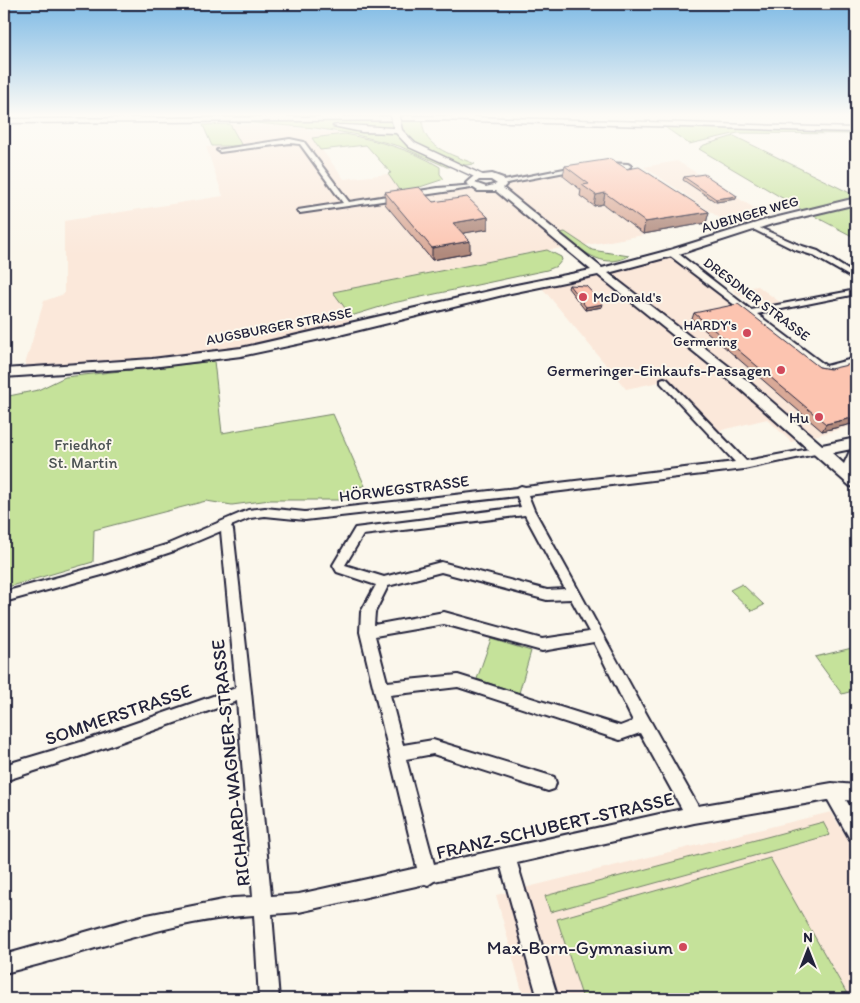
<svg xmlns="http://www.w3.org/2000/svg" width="860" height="1003" font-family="Itim,sans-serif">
	<rect width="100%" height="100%" fill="#fbf7ec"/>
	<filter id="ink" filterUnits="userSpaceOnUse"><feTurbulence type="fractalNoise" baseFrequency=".02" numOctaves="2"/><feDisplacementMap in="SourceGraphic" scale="10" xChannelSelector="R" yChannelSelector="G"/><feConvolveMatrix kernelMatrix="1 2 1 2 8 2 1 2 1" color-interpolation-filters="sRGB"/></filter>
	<g filter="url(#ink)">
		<!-- built -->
		<path fill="#fbe8da" d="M230 124 276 125 345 134 313 138 344 179 388 174 405 198 552 175 628 166 711 223 593 244 533 252 333 292 351 316 349 327 236 349 165 358 24 368 44 301 64 294V221L223 196 206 147 242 146Z
			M677 161 772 219 736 229 644 167Z
			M673 254 825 371 856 365V425L791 442 767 419 714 432 664 381 626 389 538 283Z
			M758 286 781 303 755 306 732 290Z
			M831 812 856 852V999H524L496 895Z"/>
		<!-- green -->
		<path fill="#c5e29a" stroke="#74826a" d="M281 114 423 115C418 147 451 154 475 164L447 167 399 146 353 134 315 128 242 122H173L177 117Z
			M230 124 242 146H212L203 125Z
			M662 125 856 131V134L738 133 689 144Z
			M345 134C378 141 411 149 440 167V174L444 179 411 190 393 192 399 190 388 174 391 173 366 145 320 150 312 138Z
			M734 136 856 196V200L806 212 699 149 704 145Z
			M856 204V208L849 210 856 214V238L812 215Z
			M565 232 592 250 629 256C601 271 581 249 560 233Z
			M547 250 561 257 562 260 557 266 547 270 393 303 351 316 333 292Z
			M214 361 222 433 333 414 365 486 357 487V490L343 491V500H270L232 505 206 501 94 530 93 562 4 588V397L38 390 65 377Z
			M742 584 764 605 752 611 730 590Z
			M491 639 531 651 519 693 477 679Z
			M856 647V690L842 694 815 657Z
			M823 822 830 835 550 912 545 896Z
			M770 858 850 999H583L557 919Z"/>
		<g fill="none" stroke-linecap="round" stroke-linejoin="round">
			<defs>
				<path id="street" d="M290 139 304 142 349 202 438 188 475 185 478 187 300 213 297 211 298 210 343 203 300 144 290 143 220 152 217 150Z
					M607 163 628 164 631 166 628 168 605 166Z
					M579 166 581 169 502 184 499 182Z
					M753 225 799 245 818 251 856 275V280L812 255 793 249 751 228V226Z
					M669 251H675L751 310 856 290V294L757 314 826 366 856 358V364L824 372 821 371 669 255Z
					M664 378 667 379 746 461 820 447 825 450 820 453 744 469 528 495 534 510C589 608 642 708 698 806L832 783 856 785V801L846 800 856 817V841L850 839 828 800 694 823 517 863 558 999H538L501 867 434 881 428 885 425 884 299 912 272 914 279 999H259L254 915C168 920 87 954 4 973V955L142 916 233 898 253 897 237 701 81 756 4 781V765L81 742 236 688 221 531 174 551 102 575 4 602V592L102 565 166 545 248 510 265 508 305 512 517 488 521 486 525 487 735 462 661 383V379ZM517 496 521 507 355 528 333 565 337 572 376 585 361 612 360 632 417 868 299 894 271 896 251 692 233 530 231 526 250 518 265 516 305 520ZM525 515 565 589 547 590 441 562 384 577 345 565 363 535ZM441 572 547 600 571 599 589 632 542 639 444 612 374 625 375 612 388 586ZM444 624 542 651 594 642 633 721 620 726 458 675 387 682 375 636ZM458 687 620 740 640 733 682 809 434 864 406 759 433 754 548 791 554 789 556 783 554 777 548 775 433 740 403 745 390 695Z"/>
				<path id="secondary" d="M492 174 503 178 506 185 503 188 602 268 670 250 766 220 856 198V204L772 224 676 255 608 273 749 382 822 445 856 438V448L832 453 844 464 851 449 856 448V487L850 486 739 388 598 275 511 293 335 336 241 356 152 367 4 377V369L152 359 241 348 511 286 591 270 496 191H478L466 183 474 176ZM479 180H491L497 184 486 187 475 183Z"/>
				<path id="primary" d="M438 116 856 128V132L438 120 4 123V119Z
					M394 121H400L402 130 415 143 487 177 479 179 409 147 396 133 362 132 333 126C337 123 384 128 394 128Z"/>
			</defs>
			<!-- street casing -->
			<use href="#street" stroke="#22223b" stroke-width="4"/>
			<!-- secondary casing -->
			<use href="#secondary" stroke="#22223b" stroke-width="4"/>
			<!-- primary casing -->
			<use href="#primary" stroke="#22223b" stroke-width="3"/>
			<!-- street -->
			<use href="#street" fill="#fbf7ec" fill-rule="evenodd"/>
			<!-- secondary -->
			<use href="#secondary" fill="#fbf7ec" fill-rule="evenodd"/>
			<!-- primary -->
			<use href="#primary" fill="#fbf7ec" fill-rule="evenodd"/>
			<defs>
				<path id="primary-bridge" d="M395 114 397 123"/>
			</defs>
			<!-- primary-bridge casing -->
			<use href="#primary-bridge" stroke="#22223b" stroke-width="11" stroke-linecap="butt"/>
			<!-- primary-bridge -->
			<use href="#primary-bridge" stroke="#fbf7ec" stroke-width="9"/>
		</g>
		<!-- wall -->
		<path fill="#d9a997" stroke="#22223b" d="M565 166 627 169 709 212 706 223 643 234 603 204 594 206 580 196 581 190 563 176Z
			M684 177 736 199 716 202 683 180Z
			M385 192 433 202 488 217V229L463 233 470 253 432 260 385 204Z
			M569 285 602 307 585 310 568 288Z
			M694 313 819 367 830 369 856 423 822 431 692 319Z"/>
		<!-- shaded-wall -->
		<path fill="#b0897b" stroke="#22223b" d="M605 193 603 204 594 206 596 195Z
			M737 196 736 199 716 202V199Z
			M709 212 706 223 643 234 645 222Z
			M488 217V229L453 235V223Z
			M470 241V253L432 260V248Z
			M603 304 602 307 585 310 586 307Z
			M856 417V423L822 431 826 424Z"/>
		<!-- building -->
		<path fill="#fcc4b0" stroke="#22223b" d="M611 159 627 169 639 167 709 212 645 222 605 193 596 195 582 185 589 184 565 166Z
			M704 174 737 196 716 199 684 177Z
			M419 187 433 202 467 197 488 217 453 223 470 241 432 248 385 192Z
			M569 285 586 286 603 304 586 307Z
			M738 304 819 367 830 369 856 363V417L826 424 694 313Z"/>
	</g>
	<!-- sky -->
	<linearGradient id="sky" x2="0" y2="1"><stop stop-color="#7ebae5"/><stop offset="0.45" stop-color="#fdfbf6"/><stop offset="1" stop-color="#fdfbf6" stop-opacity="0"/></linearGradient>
	<rect width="860" height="255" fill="url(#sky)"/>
	<!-- markers -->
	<g fill="#d1495b" stroke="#fbf7ec" stroke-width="2">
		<circle cx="583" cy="297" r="5"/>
		<circle cx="747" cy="333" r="5"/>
		<circle cx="781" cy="370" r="5"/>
		<circle cx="819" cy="417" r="5"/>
		<circle cx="683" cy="947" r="5"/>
	</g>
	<g text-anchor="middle" stroke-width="4" stroke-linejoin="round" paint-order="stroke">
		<!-- far-street labels -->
		<g font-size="14" fill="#22223b" stroke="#fbf7ec">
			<text transform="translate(750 214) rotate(-16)" y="5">AUBINGER WEG</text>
			<text transform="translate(757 299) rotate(37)" y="5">DRESDNER STRASSE</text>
			<text transform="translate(279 326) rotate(-11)" y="5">AUGSBURGER STRASSE</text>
		</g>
		<!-- far-poi labels -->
		<g font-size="14" fill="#22223b" stroke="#fbf7ec" text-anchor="start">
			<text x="593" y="302">McDonald's</text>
			<text x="737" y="330" text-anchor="end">HARDY's<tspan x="737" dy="16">Germering</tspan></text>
		</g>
		<!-- poi labels -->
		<g font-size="16" fill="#22223b" stroke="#fbf7ec" text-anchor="end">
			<text x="771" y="376">Germeringer-Einkaufs-Passagen</text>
			<text x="809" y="423">Hu</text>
		</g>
		<!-- park labels -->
		<g font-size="16" fill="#4b5253" stroke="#fbf7ec">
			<text x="83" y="450">Friedhof<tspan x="83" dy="18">St. Martin</tspan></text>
		</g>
		<!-- street labels -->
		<g font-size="16" fill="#22223b" stroke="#fbf7ec">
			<text transform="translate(404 488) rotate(-7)" y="6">HÖRWEGSTRASSE</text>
		</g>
		<!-- near-street labels -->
		<g font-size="19" fill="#22223b" stroke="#fbf7ec">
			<text transform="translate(118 714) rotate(-19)" y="7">SOMMERSTRASSE</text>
			<text transform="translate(230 763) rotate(-96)" y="7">RICHARD-WAGNER-STRASSE</text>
			<text transform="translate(555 825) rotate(-13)" y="7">FRANZ-SCHUBERT-STRASSE</text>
		</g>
		<!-- near-poi labels -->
		<g font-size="19" fill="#22223b" stroke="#fbf7ec" text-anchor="end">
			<text x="673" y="954">Max-Born-Gymnasium</text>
		</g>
	</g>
	<!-- margin -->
	<rect width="860" height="1003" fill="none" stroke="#fbf7ec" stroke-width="20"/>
	<rect x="10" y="10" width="840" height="983" fill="none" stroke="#22223b" stroke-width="2" filter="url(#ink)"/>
	<!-- north arrow -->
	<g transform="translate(808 950)" stroke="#fbf7ec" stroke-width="4" paint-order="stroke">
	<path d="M0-4L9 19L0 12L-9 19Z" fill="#22223b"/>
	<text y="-8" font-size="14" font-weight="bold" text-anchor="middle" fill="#22223b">N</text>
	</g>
</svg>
